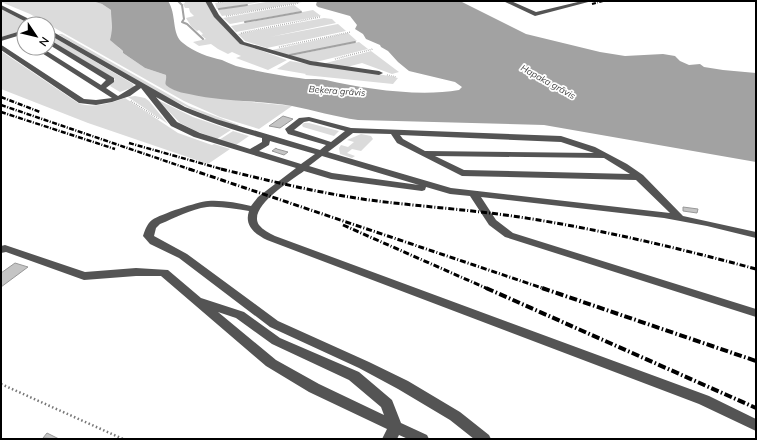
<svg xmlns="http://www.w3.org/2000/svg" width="757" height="440" font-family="Mulish,sans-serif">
	<rect width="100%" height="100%" fill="#fff"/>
	<!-- green -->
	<path fill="#dbdbdb" d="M1 1H92L102 4 111 10C111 25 109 42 123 51V53L145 68 166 75 167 86 177 91 242 101 292 106 259 129 220 117 184 101 30 14 1 2Z
		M184 1H205L215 18 240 43 287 60 268 70 236 58 241 56 232 52 228 54 218 49 211 44 199 46 193 42 206 39 201 35 203 34 199 30 197 31 191 26 186 18 194 16 190 12 189 8H185L183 4 185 3Z
		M229 1H266L217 9 215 3Z
		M272 1 302 2 222 16 218 10Z
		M294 5 302 11 230 24 223 18Z
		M1 9 30 24H24V30L1 37Z
		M313 10 321 16 236 32 231 26Z
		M324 18 332 19 336 23 270 37 338 24 346 31 267 48 245 41 238 34Z
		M348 33 357 41 287 56 272 50Z
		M58 34H62L189 106 239 125 237 126C173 107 116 68 58 34Z
		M52 36 133 84 134 87 120 92 110 86 115 79 48 39V37Z
		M359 42 368 49 316 62 290 56Z
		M1 51 78 103C94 109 110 103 125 98L178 133 212 145 214 144 230 149 208 164 88 123 1 89Z
		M371 51 399 72 392 74 362 63 347 67 326 64V63Z
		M290 61C326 67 363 70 398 78L393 84 305 75 306 74 277 69Z
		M135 96 145 98 149 101 168 124 128 97Z
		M158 100 193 117 231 130 217 139 196 131 180 123Z
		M304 123H309L339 131 334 136 303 127 302 125Z
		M233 131 249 136 236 145 219 140Z
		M361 134 371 136 373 139 361 151 352 149 347 153 355 156 352 158 340 154 339 148 341 145 348 147 354 142 347 140Z"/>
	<!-- water -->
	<path fill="#a2a2a2" d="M92 1H168C177 14 171 34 183 43 194 52 208 57 222 60 226 62 231 64 236 66 256 71 277 75 299 78 307 80 317 78 326 80 365 89 419 97 459 90L462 87 455 82 409 71 398 62 388 51 381 47 380 45 366 39 363 34 355 29 357 25 350 16 318 7 316 5 317 1H460L526 34 600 52 625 56 663 54 675 56 680 61 689 65 700 64 704 67 723 70 756 73V162L544 125 358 120C335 117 314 110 292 106 258 100 223 102 189 94 184 93 178 92 174 90 161 83 167 85 166 75L145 68 123 53V51L110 40C113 31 111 20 111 10L102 4Z"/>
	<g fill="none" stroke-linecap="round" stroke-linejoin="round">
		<!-- stream -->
		<path stroke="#a2a2a2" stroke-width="2" d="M178 1 182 5 184 19 182 22 187 24 203 39
			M219 9 247 5
			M245 22 301 12
			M290 55 355 42"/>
	</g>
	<!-- building -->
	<path fill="#c4c4c4" stroke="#989898" d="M283 116 293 119 280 128 269 126Z
		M276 148 277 149 288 152 284 155 272 151Z
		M683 207 698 209 697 213 683 211Z
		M15 263 28 267 1 287V273Z
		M47 433 59 439 43 438Z"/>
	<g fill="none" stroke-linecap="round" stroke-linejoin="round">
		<!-- path-far1 -->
		<path stroke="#767676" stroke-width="1.5" stroke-dasharray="0.5 1.5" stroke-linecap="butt" d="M218 2 226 1
			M226 16 299 3
			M241 33 320 17
			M279 47 351 32
			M335 59 373 49
			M387 75 396 77
			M131 101 159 119"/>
		<!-- path -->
		<path stroke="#767676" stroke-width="2.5" stroke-dasharray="1.5 2.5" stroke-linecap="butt" d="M1 384 123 439"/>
		<!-- minor -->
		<path fill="#545454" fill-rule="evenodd" d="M205 1H211L219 15 244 42 311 61 379 71 383 73 379 75 310 65 240 44 214 17Z
			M503 1H511L536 12 582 1H592L535 16Z
			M1 5 37 23 38 24H30L1 9Z
			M48 29 185 107 216 119 320 150 326 145 288 134 285 129 299 118 309 117 351 128 561 136 595 147 627 164 643 175 683 216 756 232V238L707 226 664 218 481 197 496 220 513 233 756 309V317L505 237 489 225 470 196 450 194 426 187 425 190 422 191 331 179 304 171C292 180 247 207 259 225 263 230 269 233 275 236L709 396 756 419V431L699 404 267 240C255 234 244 226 249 211 235 209 221 206 207 207 191 209 175 218 160 224L156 228 154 236 187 254 278 321 369 362 408 381 460 412 489 435 491 439H474L450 420 398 389 359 368 270 327 179 258 150 244 143 236C145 230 147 224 152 220 161 214 197 202 208 201 223 200 237 203 251 206L258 197 296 168 194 137 171 126 141 88 130 96 112 102 96 105 79 103 1 50V45L3 46 84 99 96 100 112 98 34 48H42L101 85 106 80 48 44V39L50 40 114 78V82L106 88 118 96 136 85 48 34ZM156 97C190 117 224 127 262 138V142L250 149 200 133 177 122ZM309 121 345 131 331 142 294 130 304 122ZM353 133 391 134 397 143 462 176 636 180 670 213 451 188 328 152ZM400 135 561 142 594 153 425 151 403 139ZM270 141 315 154 301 164 259 151 269 145ZM322 156 419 185 332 173 309 166ZM435 156 604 158 630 174 464 170Z
			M24 30V34L1 41V37Z
			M5 245 85 272 136 268 168 270 201 298 244 312 280 338 359 372 392 400 401 423 427 435 429 439H408L399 435 397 439H382L387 429 309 392 266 366 161 276H136L84 280 6 252 1 253V246ZM218 312 236 318 272 344 349 380 381 407 384 415 319 384 276 360Z"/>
		<!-- rail-far3 -->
		<path stroke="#000" stroke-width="2" stroke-dasharray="4 1.5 0.5 1.5" stroke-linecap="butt" d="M592 4 603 1"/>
		<!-- rail-far2 -->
		<path stroke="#000" stroke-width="2.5" stroke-dasharray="5 1.5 1 1.5" stroke-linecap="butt" d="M1 97 40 112
			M1 105 192 170
			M1 112 115 149
			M129 143 225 170"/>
		<!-- rail-far1 -->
		<path stroke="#000" stroke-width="3" stroke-dasharray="6 2 1 2" stroke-linecap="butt" d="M189 169 545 289
			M221 169C270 181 319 193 369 200 423 207 478 210 532 219 607 231 682 249 756 269
			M343 225 488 289"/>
		<!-- rail -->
		<path stroke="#000" stroke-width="4" stroke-dasharray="8 2.5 1.5 2.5" stroke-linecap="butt" d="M486 288 756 408
			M542 288 756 361"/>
	</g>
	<g text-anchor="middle" stroke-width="3.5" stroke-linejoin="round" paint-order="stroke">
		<!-- far-water labels -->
		<g font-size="9" font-style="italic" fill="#434343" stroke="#fff">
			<text transform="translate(548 82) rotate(29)" y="3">Hapaka grāvis</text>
			<text transform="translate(337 91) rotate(4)" y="3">Beķera grāvis</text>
		</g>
	</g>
	<!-- border -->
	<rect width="757" height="440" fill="none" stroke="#000000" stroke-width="4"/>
	<!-- north arrow -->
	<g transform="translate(36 36) rotate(125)"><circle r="19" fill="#ffffff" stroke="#999999"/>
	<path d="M0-3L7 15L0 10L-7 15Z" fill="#000000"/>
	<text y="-6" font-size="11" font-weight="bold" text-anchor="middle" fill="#000000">N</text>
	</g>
</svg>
